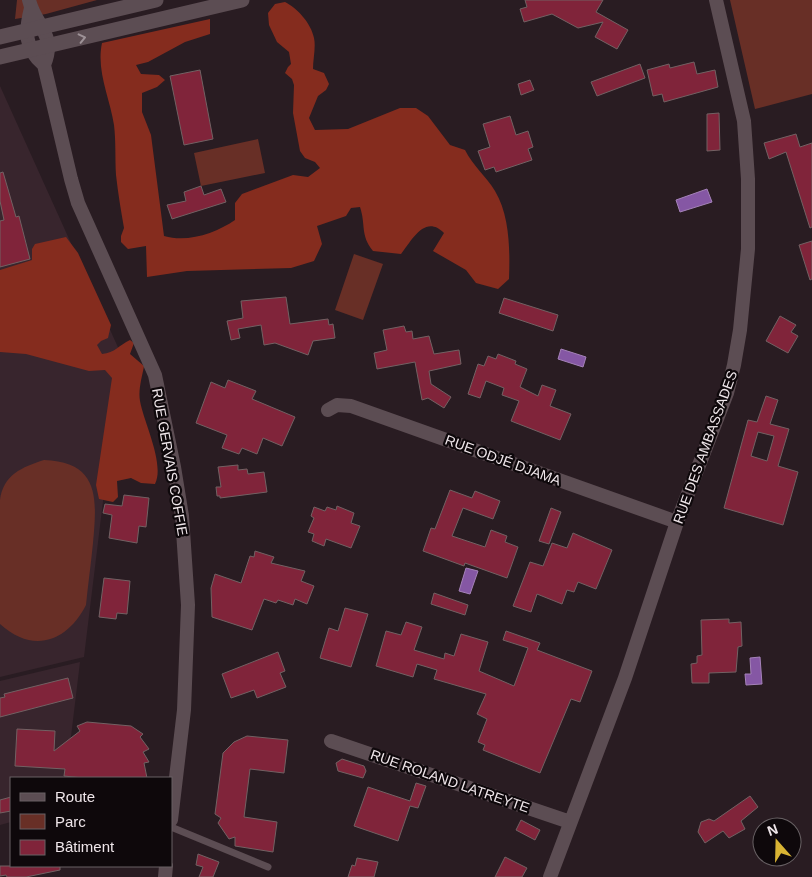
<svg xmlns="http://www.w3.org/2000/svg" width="812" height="877" font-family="Arial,sans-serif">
	<rect width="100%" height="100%" fill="#291c22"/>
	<!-- built -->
	<path fill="#38252d" d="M0 86 121 354 84 657 0 677Z
		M80 662 66 778H11V822L0 825V681Z"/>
	<!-- green -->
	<path fill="#682f26" d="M17 0H97L46 14 15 19Z
		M730 0H812V94L755 109Z
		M258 139 265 173 201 186 194 153Z
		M354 254 383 264 363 320 335 310Z
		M44 460C100 462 97 499 93 543 91 564 88 584 86 605 67 642 33 654 0 624V500C3 475 22 467 44 460Z"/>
	<!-- forest -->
	<path fill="#852c1e" d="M285 2C297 8 311 23 314 38 316 47 313 59 313 69L324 73 329 84 326 90 318 96 309 118 315 130 348 129 400 108H416L428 116 450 145 465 150C473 166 486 176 495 191 510 216 510 251 509 279L498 289 476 283 466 270 433 251 444 233C425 214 412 240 401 254L373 251C360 235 366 225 360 207L351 208 346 216 317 226 322 244 314 261 291 268 187 271 147 277 146 246 128 249 121 242V236L124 228C121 211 118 193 116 175 115 158 116 142 114 125 110 98 96 71 102 43L210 19V34L185 42 148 62 136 65 141 74 159 75 165 80 157 87 142 93V112L151 135 164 236C188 243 216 233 235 220V203L242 194 293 175 308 177 320 168 315 162 305 158 300 151 293 113 294 85 292 79 285 73 288 67 291 64 289 52 277 42 269 25 268 13 275 4Z
		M66 237 78 253 111 325 108 338 101 341 97 345 102 354C115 353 119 345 130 340L134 343 130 354 144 366C142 377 138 390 140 401 144 423 165 464 155 484L141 483 131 478 117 481 118 497 113 502 99 499 96 485 112 378 105 370 89 371 26 354 0 352V270L32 260V249L35 244Z"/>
	<!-- water -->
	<path fill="#8557a4" stroke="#a582b9" d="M707 189 712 202 680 212 676 200Z
		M561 349 586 357 583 367 558 359Z
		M466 568 478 571 470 594 459 591Z
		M760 657 762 684 746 685 745 674H751L750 658Z"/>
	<!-- building -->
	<path fill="#80243a" stroke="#726163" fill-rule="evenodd" d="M525 0H603L596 12 628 30 617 49 595 37 603 22 578 28 552 14 524 22 520 9 527 7Z
		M694 62 697 74 715 70 718 87 664 102 662 94 653 96 647 70 669 64 670 68Z
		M640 64 645 78 597 96 591 82Z
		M200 70 213 139 184 145 170 76Z
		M530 80 534 90 521 95 518 84Z
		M719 113 720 150 707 151V114Z
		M510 116 516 135 528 131 533 147 528 149 532 160 496 172 494 167 485 170 478 151 490 147 483 124Z
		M796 134 800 147 812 143V227L810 228 786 152 769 159 764 143Z
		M3 172 16 217 19 216 30 259 0 267V221L4 220 0 201V173Z
		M201 186 204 195 221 189 226 202 172 219 167 205 186 201 184 192Z
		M812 241V279L810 280 799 245Z
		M286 297 290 324 328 319 329 325 333 324 335 338 313 341 308 355 275 343 264 345 261 325 238 329 240 338 231 340 227 321 243 318 241 301Z
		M504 298 558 315 553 331 499 313Z
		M780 316 796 325 791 332 798 336 788 353 766 341Z
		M404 326 406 332 412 331 413 339 429 336 434 354 459 350 461 364 429 371 431 384 451 397 444 408 428 398 422 400 415 362 377 369 374 353 387 350 383 330Z
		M498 354 516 361 515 364 527 369 520 387 538 396 542 385 556 390 550 406 571 414 560 440 511 421 519 401 502 395 504 388 486 381 480 398 468 394 478 364 484 366 488 356 496 359Z
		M228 380 256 391 252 399 295 417 282 446 263 438 257 454 242 448 239 454 222 448 227 435 196 423 211 382 225 388Z
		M766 396 778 400 770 424 789 429 778 466 798 472 783 525 724 508 748 420 757 422ZM758 432 774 436 767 461 751 456Z
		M238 465V470L247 469 248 474 264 472 267 492 220 498V496H217L216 487H221L218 467Z
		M450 490 472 498 475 491 500 501 493 519 463 508 452 536 485 547 491 530 507 536 505 542 518 547 507 578 465 563 464 566 423 551 431 528 435 529Z
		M124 495 149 498 146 527 139 526 137 543 109 538 112 515 103 513 105 504 122 506Z
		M337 506 354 513 351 523 360 526 351 548 326 539 324 546 312 541 314 534 308 532 314 518 311 516 314 507 325 511 327 507 336 510Z
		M551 508 561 512 549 544 539 541Z
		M573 533 612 550 596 589 578 582 574 592 567 590 562 604 537 594 531 612 513 606 530 562 543 566 552 543 567 548Z
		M255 551 274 557 271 563 305 571 301 581 314 586 307 604 295 599 293 605 278 600 276 603 264 599 252 630 212 617 211 588 215 574 241 583 250 556 254 557Z
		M104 578 130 581 127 614 117 613 116 619 99 617Z
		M434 593 468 605 465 615 431 604Z
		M345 608 368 614 351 667 320 658 329 628 338 631Z
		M729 619V623L741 622 742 646 738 647 736 672 709 673V683H692L691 664 697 663V656L702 655 701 620Z
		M406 622 422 627 414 650 444 659 445 653 454 656 461 634 488 642 479 671 514 686 528 648 503 640 506 631 540 643 537 650 592 671 580 702 571 699 540 773 483 750 485 745 478 742 487 719 477 714 486 694 434 679 437 670 417 664 413 677 376 666 386 631 401 635Z
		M278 652 285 671 280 673 286 687 257 698 254 690 231 698 222 674Z
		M68 678 73 698 0 717V698L5 697 4 694Z
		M87 722 131 726 143 734 140 737 149 749 143 752 149 762 144 763 147 778H83L64 776 65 769 15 766 17 729 55 731 54 751 80 731 77 726Z
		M247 736 288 740 284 773 250 769 244 817 277 822 273 852 235 846V837L229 839 218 823 221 818 215 814 223 753 234 742Z
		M342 759 364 766 366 771 363 778 338 771 336 763Z
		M416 783 426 786 418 808 410 806 398 841 354 826 368 787 410 801Z
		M750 796 758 807 741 821 745 829 729 838 723 831 705 843 698 832 701 822 709 819 714 821Z
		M11 797V811L0 813V800Z
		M521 820 540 830 535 840 516 830Z
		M198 854 219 862 213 877H199L203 867 196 865Z
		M505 857 527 868 522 877H495Z
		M357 858 378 862 374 877H348L352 865 355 866Z
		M0 866H60V870L26 877H7L6 875 0 876Z"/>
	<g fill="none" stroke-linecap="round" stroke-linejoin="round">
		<!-- service -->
		<path stroke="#5c4d53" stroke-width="7" d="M171 827 268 867"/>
		<!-- minor -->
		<path stroke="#5c4d53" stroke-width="14" d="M29 0C35 26 57 34 44 65
			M31 8C25 32 24 48 44 65
			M44 65 71 179 78 203 155 375 174 467 182 516 188 605 184 710 171 820
			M328 410 337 405 351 406 677 522
			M331 741 570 822
			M165 877 166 866
			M550 877 625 678 677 522 727 393 734 365 740 330 748 249V179L744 121 716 0"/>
		<!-- secondary -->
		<path stroke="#5c4d53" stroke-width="15" d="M0 37 156 0
			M0 57 242 0"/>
	</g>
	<!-- one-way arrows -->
	<defs><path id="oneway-chevron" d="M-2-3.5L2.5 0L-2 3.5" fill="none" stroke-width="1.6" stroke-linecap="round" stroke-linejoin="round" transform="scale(1.25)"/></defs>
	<use stroke="#9e9297" href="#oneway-chevron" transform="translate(82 38) rotate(-13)"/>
	<g text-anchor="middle" stroke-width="4.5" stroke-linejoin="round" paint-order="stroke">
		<!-- street labels -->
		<g font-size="14" fill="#efe6ea" stroke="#0e080b">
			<text transform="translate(705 447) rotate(-70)" y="5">RUE DES AMBASSADES</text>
			<text transform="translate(503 460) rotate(20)" y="5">RUE ODJÉ DJAMA</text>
			<text transform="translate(170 462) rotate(80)" y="5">RUE GERVAIS COFFIE</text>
			<text transform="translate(450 781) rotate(19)" y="5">RUE ROLAND LATREYTE</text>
		</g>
	</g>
	<!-- legend -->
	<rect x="10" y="777" width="162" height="90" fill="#0e080b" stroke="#686164"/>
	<rect x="20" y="793" width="25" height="8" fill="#5c4d53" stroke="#686164"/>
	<text x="55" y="802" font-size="15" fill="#efe6ea">Route</text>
	<rect x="20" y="814" width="25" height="15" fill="#682f26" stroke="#686164"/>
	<text x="55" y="827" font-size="15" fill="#efe6ea">Parc</text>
	<rect x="20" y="840" width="25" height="15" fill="#80243a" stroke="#686164"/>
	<text x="55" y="852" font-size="15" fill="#efe6ea">Bâtiment</text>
	<!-- north arrow -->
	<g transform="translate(777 842) rotate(340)"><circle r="24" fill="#0e080b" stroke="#686164"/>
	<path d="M0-4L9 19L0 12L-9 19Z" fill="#d9b434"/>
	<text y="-8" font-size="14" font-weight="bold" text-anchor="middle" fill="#efe6ea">N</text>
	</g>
</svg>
